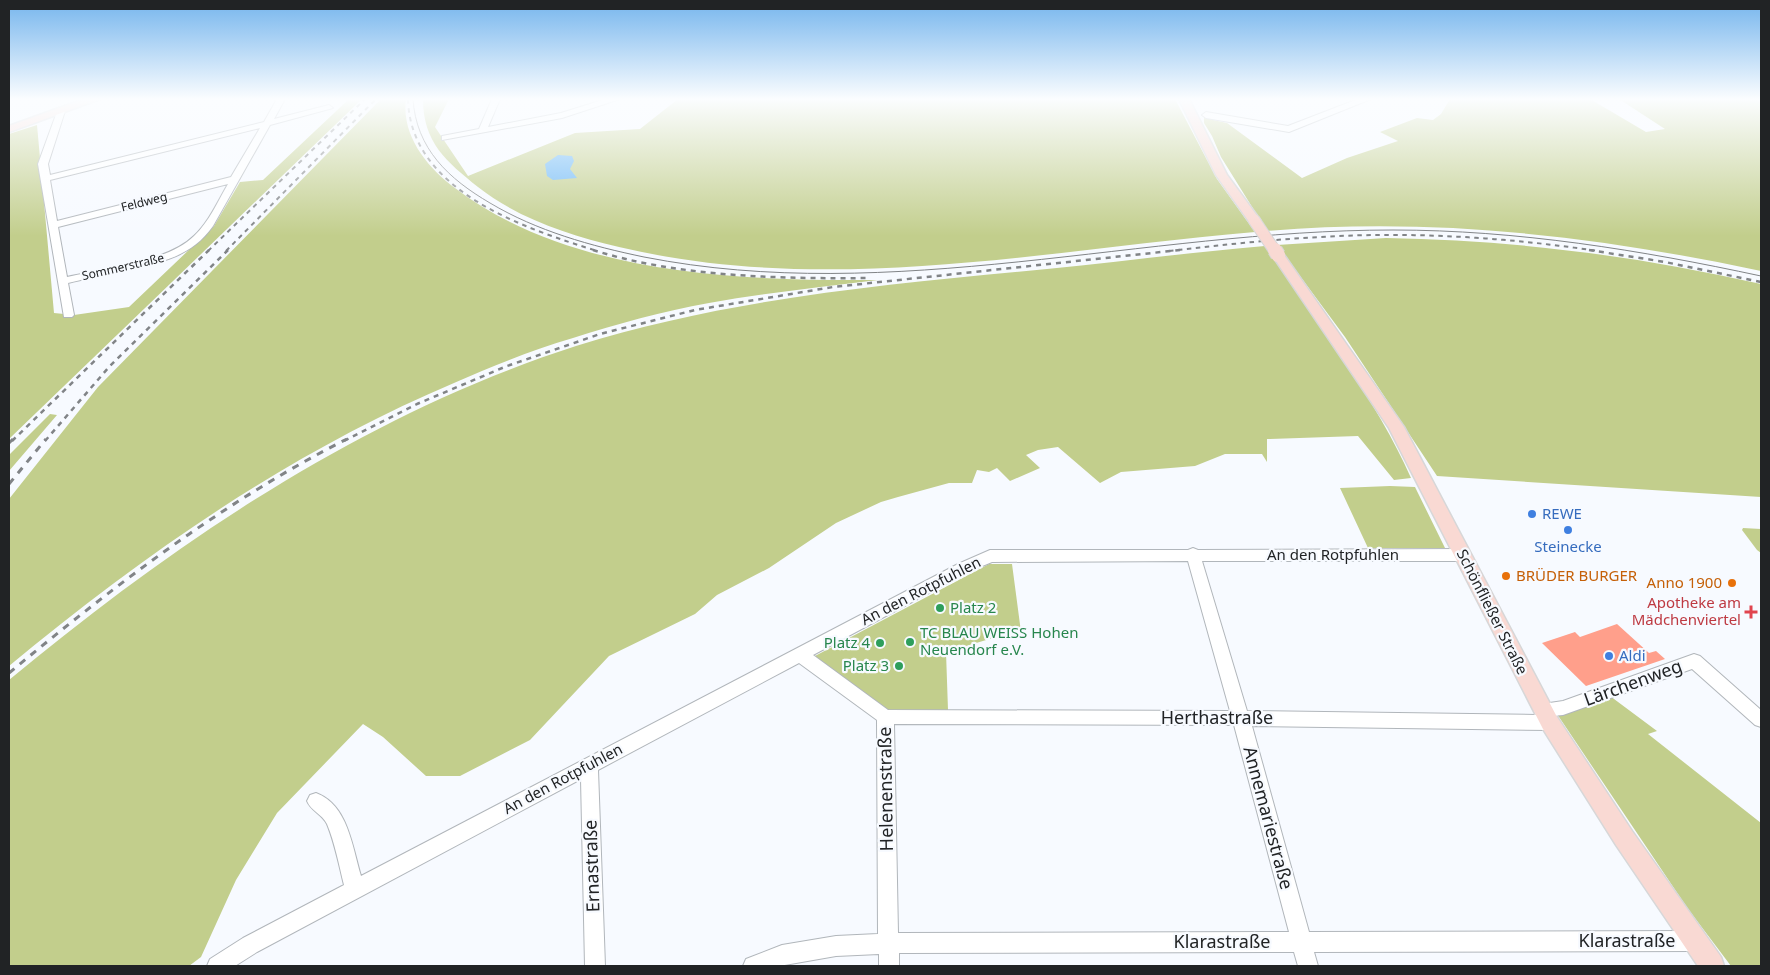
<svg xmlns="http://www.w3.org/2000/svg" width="1770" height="975" font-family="'Noto Sans',sans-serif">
	<rect width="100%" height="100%" fill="#f7faff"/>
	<!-- green -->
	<path fill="#c2ce8c" d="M349 99H362L9 439V134L37 125 54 313 74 315 129 307 214 226 240 182 263 180Z
		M381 99H406C401 136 428 168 455 188 569 275 740 281 878 280 822 287 765 293 709 303 663 311 617 324 573 338 532 350 493 366 454 383 289 453 147 552 9 666V499L98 387Z
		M423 99H449L435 127 468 176 575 133 640 129 678 99H1175L1217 179 1255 232C1044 250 829 297 619 247 569 235 519 219 478 187 447 162 423 143 423 99Z
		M1450 99H1590L1646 132 1665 129 1619 99H1761V271C1597 236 1435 217 1267 231L1221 157 1212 136 1204 123V118L1227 123 1302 178 1347 158 1398 141 1380 132 1417 118 1433 120 1441 114Z
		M1386 238C1513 240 1638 256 1761 284V497L1437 476 1345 337 1277 245Z
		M1265 246C1314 319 1376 398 1411 478L1394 480 1358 436 1267 439V462L1262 454H1225L1195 466 1121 472 1100 483 1058 447 1038 450 1026 455 1040 468 1010 481 997 468 989 472 977 470 972 483H949L898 497 881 502 836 523 769 568 717 595 695 614 609 656 530 740 460 776H426L383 737 363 724 277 813 236 880 201 957 189 966H9V680C178 540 365 414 576 346 728 298 889 284 1047 269 1120 262 1192 252 1265 246Z
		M50 414 57 415 9 471V455Z
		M1390 486 1415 487 1445 548H1368L1340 488Z
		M1743 528 1761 529V553L1757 550 1742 530Z
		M989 564H1012L1021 632H1013L946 652 948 710H885L876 706 815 656Z
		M1610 696 1657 731 1648 734 1761 823V966H1731L1688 909 1557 714Z"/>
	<!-- water -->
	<path fill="#69b6f5" d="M558 155 572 156 574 161 570 169 577 178 553 180 547 176 545 164Z"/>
	<!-- building -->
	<path fill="#ff9f8b" d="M1617 624 1649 653 1656 651 1665 659 1586 686 1542 643 1575 632 1580 637Z"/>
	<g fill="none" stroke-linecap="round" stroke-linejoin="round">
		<defs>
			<path id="minor" d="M277 99H285L274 119 329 105 333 108 270 125 213 226C192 256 163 262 129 269 109 274 88 278 68 283L74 315 72 317H64L38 164 58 109 65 111 48 164 50 175 264 122ZM260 128 231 177 57 221 50 180ZM228 184C218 201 209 222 194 236 168 262 103 269 67 277L58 227Z
				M492 99H500L488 127 561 113 606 99H620L562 118 442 140V136L479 129Z
				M1358 99H1371L1289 132 1206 118 1202 115 1206 112 1288 126Z
				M1193 548 1198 550 1463 549 1468 551 1470 555 1468 559 1463 561H1202L1247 711 1536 715 1534 710 1536 705 1563 701 1694 654 1700 656 1761 710V727L1755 725 1692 669 1563 715 1552 716 1556 718 1559 723 1556 728 1550 730 1252 726 1309 932 1694 931 1701 934 1704 941 1701 948 1694 951 1314 952 1318 966H1298L1294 952 899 953V966H879V954L836 956 779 966H743L746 959 782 945 836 936 878 934 877 720 799 663 598 770 605 966H585L581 779 257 952 235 966H207L210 959 243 938 344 885C339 865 335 843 327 824 322 814 311 811 307 801L310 795 316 793C348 805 352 846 361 876L958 564 990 550H1188ZM1188 561 1230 711 888 710 813 655 968 572 992 562ZM894 724 1234 725 1289 932 898 933Z"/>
			<path id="major" d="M84 99H100L9 132V126Z
				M1179 99H1189L1227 175 1260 220 1258 223H1250L1216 175Z
				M1278 251 1282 252 1404 427 1557 717 1632 831 1721 957 1724 966H1698L1616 845 1543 729 1389 428 1272 255Z"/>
		</defs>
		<!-- minor casing -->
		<use href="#minor" stroke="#b1b6bb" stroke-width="2"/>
		<!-- major casing -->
		<use href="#major" stroke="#d7d7d8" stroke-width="3"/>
		<!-- minor -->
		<use href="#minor" fill="#fff" fill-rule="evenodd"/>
		<!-- major -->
		<use href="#major" fill="#f9d9d3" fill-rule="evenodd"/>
		<!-- tram -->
		<path stroke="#818487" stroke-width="1" d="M413 99C416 149 449 179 490 203 537 231 591 246 644 257 893 306 1143 230 1393 230 1517 230 1640 250 1761 276"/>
		<!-- rail-far2 -->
		<path stroke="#818487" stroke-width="2" stroke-dasharray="4.5 4.5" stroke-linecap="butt" d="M408 99C410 191 524 228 597 251
			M208 251 365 99
			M226 251 376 99
			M1169 251C1237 243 1306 236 1374 235 1449 234 1524 240 1598 251"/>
		<!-- rail-far1 -->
		<path stroke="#818487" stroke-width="2.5" stroke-dasharray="5 5" stroke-linecap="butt" d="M593 250C678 277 781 279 870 278
			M1589 250 1665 262 1761 282
			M12 441 209 250
			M45 441 109 367 228 250
			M344 441 417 404 507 366 600 334 695 310 833 287 1180 250"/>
		<!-- rail -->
		<path stroke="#818487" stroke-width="3" stroke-dasharray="7 7" stroke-linecap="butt" d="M9 443 13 439
			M9 484 46 439
			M9 673C114 586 224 501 347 439"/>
		<defs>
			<path id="major-bridge-far1" d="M1254 220 1275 251"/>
			<path id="major-bridge" d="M1275 250 1278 255"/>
		</defs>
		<!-- major-bridge-far1 casing -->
		<use href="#major-bridge-far1" stroke="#d7d7d8" stroke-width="13" stroke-linecap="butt"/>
		<!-- major-bridge casing -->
		<use href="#major-bridge" stroke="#d7d7d8" stroke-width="16" stroke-linecap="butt"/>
		<!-- major-bridge-far1 -->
		<use href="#major-bridge-far1" stroke="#f9d9d3" stroke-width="11"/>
		<!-- major-bridge -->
		<use href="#major-bridge" stroke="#f9d9d3" stroke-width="14"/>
	</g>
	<!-- sky -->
	<linearGradient id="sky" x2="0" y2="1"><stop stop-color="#75b5ed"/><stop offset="0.42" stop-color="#fbfdff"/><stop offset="1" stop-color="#fbfdff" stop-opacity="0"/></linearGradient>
	<rect width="1770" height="236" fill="url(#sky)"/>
	<!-- markers -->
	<g fill="#3f7fe0" stroke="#f7faff" stroke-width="2">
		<circle cx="1532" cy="514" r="5"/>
		<circle cx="1568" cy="530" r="5"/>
		<circle cx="1609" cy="656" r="5"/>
	</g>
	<g fill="#e8710a" stroke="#f7faff" stroke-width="2">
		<circle cx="1506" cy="576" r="5"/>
		<circle cx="1732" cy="583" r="5"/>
	</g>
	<g fill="#2e9e5b" stroke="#f7faff" stroke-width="2">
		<circle cx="940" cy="608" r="5"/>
		<circle cx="910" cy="642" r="5"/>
		<circle cx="880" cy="643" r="5"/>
		<circle cx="899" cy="666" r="5"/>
	</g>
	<path fill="#e0444e" stroke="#f7faff" stroke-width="2" d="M1748.5 604.5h5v5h5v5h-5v5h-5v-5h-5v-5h5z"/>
	<g text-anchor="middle" stroke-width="4.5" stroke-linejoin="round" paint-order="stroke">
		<!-- far-street labels -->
		<g font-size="12" fill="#212325" stroke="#f7faff">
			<text transform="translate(144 202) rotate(-14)" y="4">Feldweg</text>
			<text transform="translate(123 267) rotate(-13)" y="4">Sommerstraße</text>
		</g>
		<!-- shop labels -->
		<g font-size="15" fill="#366cbe" stroke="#f7faff" text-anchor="start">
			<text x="1542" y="519">REWE</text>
			<text x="1568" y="552" text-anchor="middle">Steinecke</text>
			<text x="1619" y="661">Aldi</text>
		</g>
		<!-- street labels -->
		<g font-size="15" fill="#212325" stroke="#f7faff">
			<text x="1333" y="560">An den Rotpfuhlen</text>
			<text transform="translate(921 591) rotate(-27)" y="5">An den Rotpfuhlen</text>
			<text transform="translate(1492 612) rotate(63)" y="5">Schönfließer Straße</text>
			<text transform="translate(563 779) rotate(-28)" y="5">An den Rotpfuhlen</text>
		</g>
		<!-- food labels -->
		<g font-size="15" fill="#c56008" stroke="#f7faff" text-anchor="start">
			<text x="1516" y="581">BRÜDER BURGER</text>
			<text x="1722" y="588" text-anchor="end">Anno 1900</text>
		</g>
		<!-- health labels -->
		<g font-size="15" fill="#be3a42" stroke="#f7faff" text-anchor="end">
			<text x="1741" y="608">Apotheke am<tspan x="1741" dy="17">Mädchenviertel</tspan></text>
		</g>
		<!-- leisure labels -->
		<g font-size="15" fill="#27864d" stroke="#f7faff" text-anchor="start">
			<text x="950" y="613">Platz 2</text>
			<text x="920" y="638">TC BLAU WEISS Hohen<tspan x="920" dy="17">Neuendorf e.V.</tspan></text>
			<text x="870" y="648" text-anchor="end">Platz 4</text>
			<text x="889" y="671" text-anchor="end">Platz 3</text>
		</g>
		<!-- near-street labels -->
		<g font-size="18" fill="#212325" stroke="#f7faff">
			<text transform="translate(1633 683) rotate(-20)" y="6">Lärchenweg</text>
			<text x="1217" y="724">Herthastraße</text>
			<text transform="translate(886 789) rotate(-91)" y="6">Helenenstraße</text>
			<text transform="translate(1268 818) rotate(75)" y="6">Annemariestraße</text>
			<text transform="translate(592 866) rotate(-92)" y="6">Ernastraße</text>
			<text x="1627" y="947">Klarastraße</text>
			<text x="1222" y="948">Klarastraße</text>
		</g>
	</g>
	<!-- border -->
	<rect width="1770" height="975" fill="none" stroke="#212325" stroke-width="20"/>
</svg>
